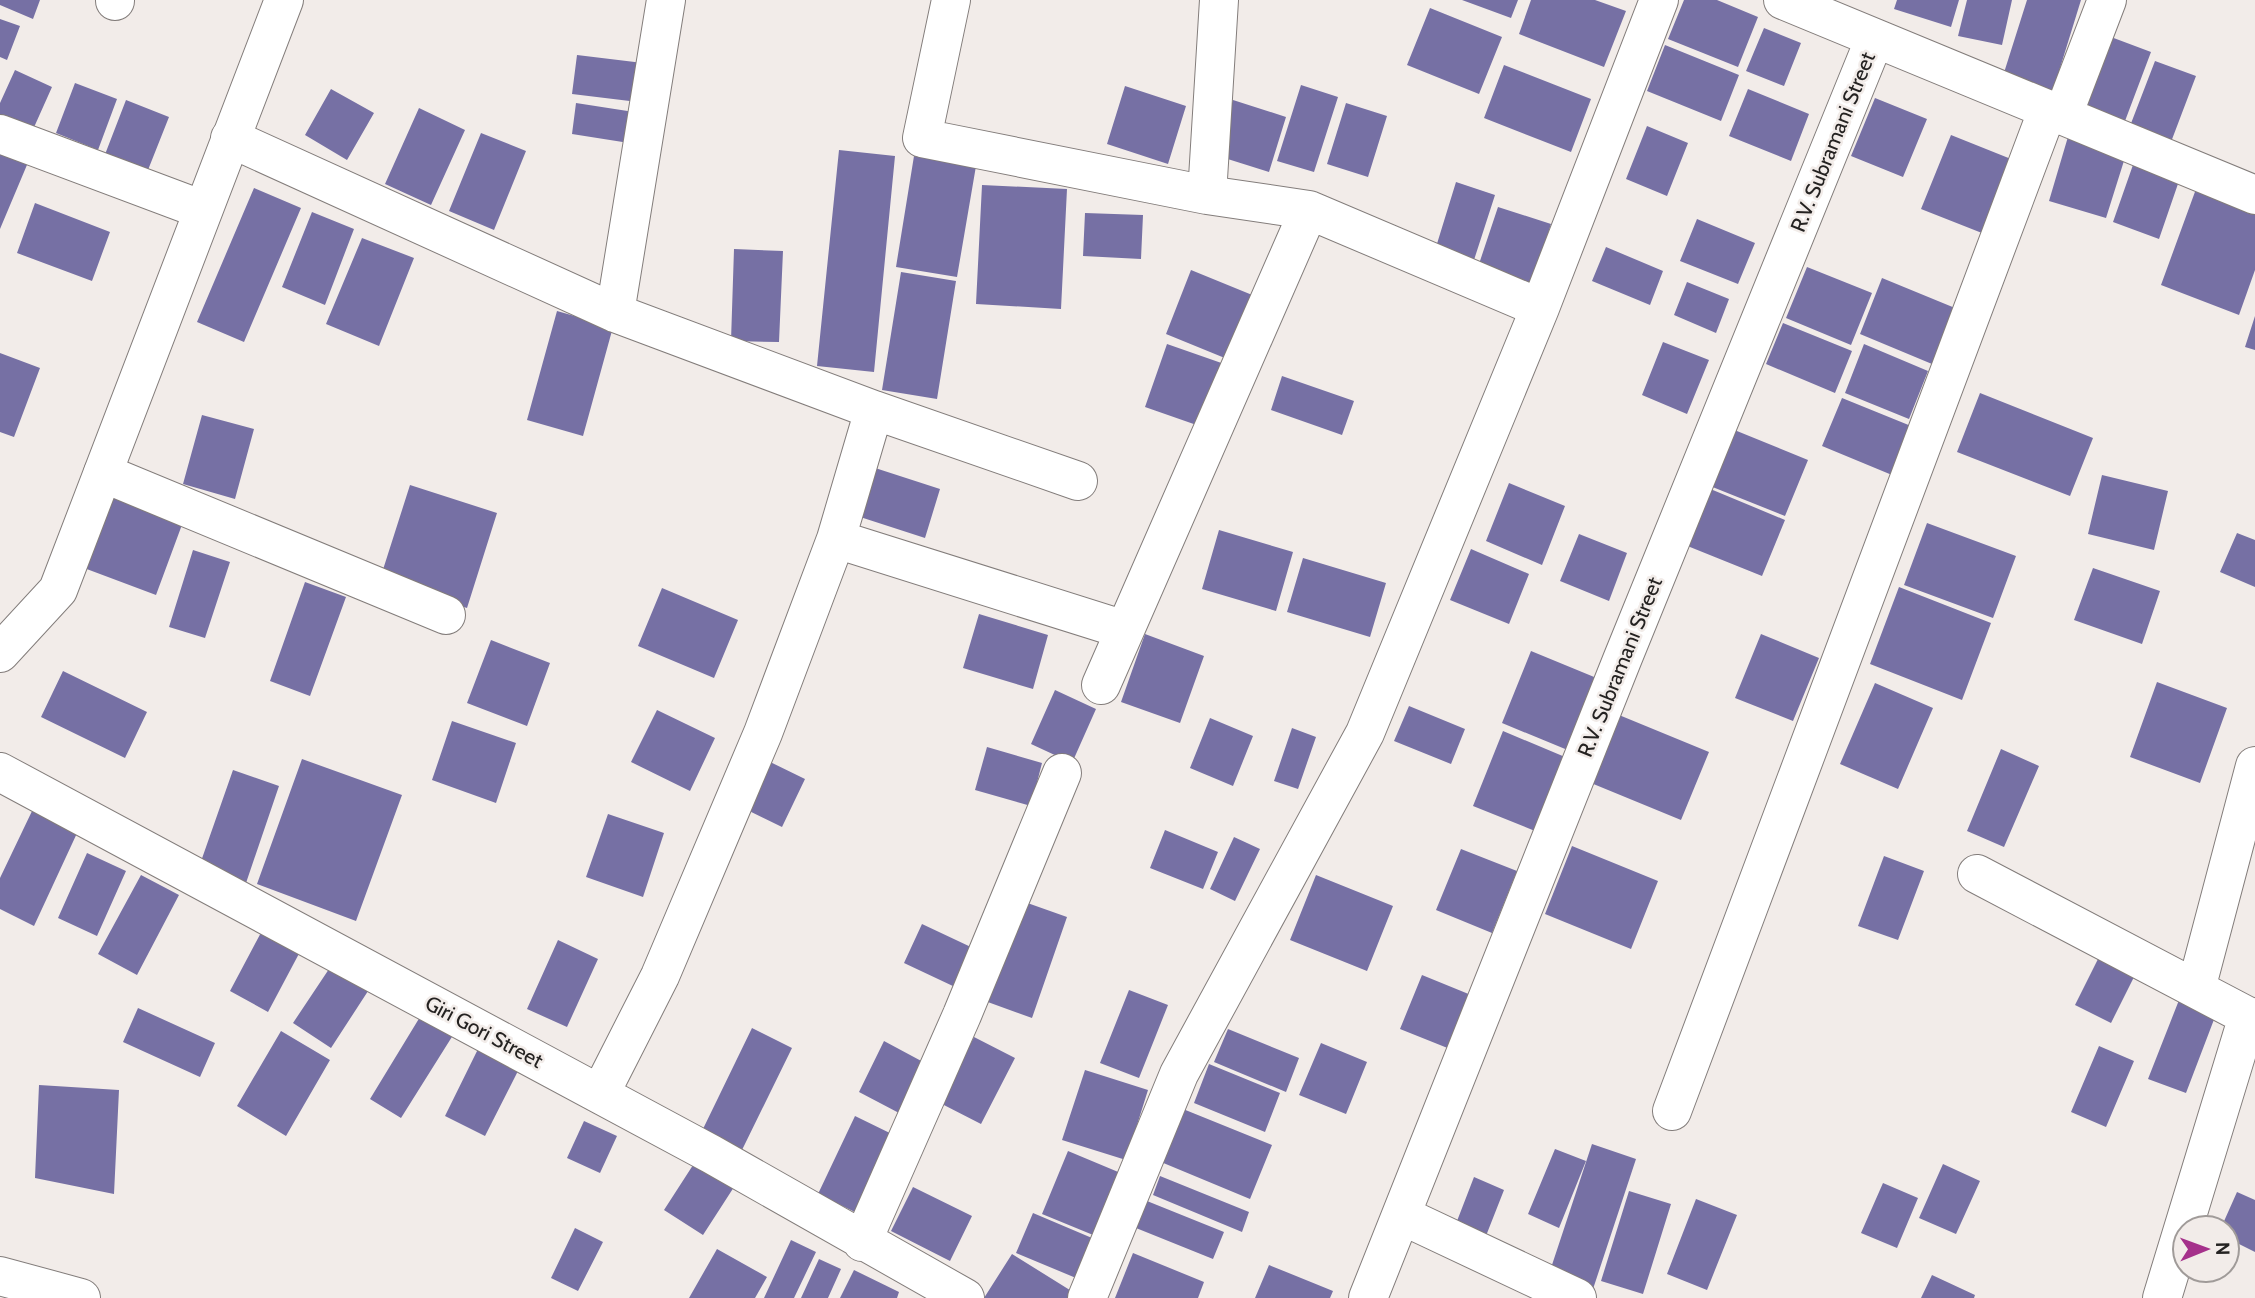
<svg xmlns="http://www.w3.org/2000/svg" width="2255" height="1298" font-family="Cabin,sans-serif">
	<rect width="100%" height="100%" fill="#f2ece9"/>
	<!-- building -->
	<path fill="#7670a4" d="M0 0H40L33 19 0 5Z
		M1462 0H1518L1511 18Z
		M1531 0H1595L1626 11 1604 67 1519 34Z
		M1684 0H1717L1758 17 1738 67 1668 39Z
		M1897 0H1959L1951 27 1894 9Z
		M1967 0H2012L2002 45 1958 36Z
		M2027 0H2081L2052 94 2002 79Z
		M1430 8 1502 37 1479 94 1407 65Z
		M0 19 20 26 7 60 0 57Z
		M1764 28 1801 43 1784 86 1746 71Z
		M2111 37 2151 52 2125 121 2086 106Z
		M1665 45 1739 75 1721 121 1647 91Z
		M577 55 643 63 638 102 572 94Z
		M2155 61 2196 76 2171 142 2130 126Z
		M1504 65 1591 99 1571 152 1484 118Z
		M15 70 52 87 31 134 0 121V103Z
		M75 83 117 99 98 150 56 133Z
		M1301 85 1338 97 1314 172 1277 161Z
		M1125 86 1186 106 1168 164 1107 144Z
		M331 89 374 113 347 160 305 135Z
		M1748 89 1809 114 1791 161 1729 136Z
		M1875 98 1927 119 1903 177 1851 156Z
		M126 100 169 117 146 175 104 157Z
		M1233 100 1286 117 1269 172 1215 155Z
		M576 103 634 112 629 143 572 134Z
		M1346 103 1387 116 1368 177 1327 164Z
		M419 108 465 130 431 205 385 184Z
		M1647 126 1688 143 1667 196 1626 179Z
		M2070 130 2128 148 2106 218 2049 201Z
		M481 133 526 151 494 230 449 211Z
		M1951 135 2016 161 1987 235 1921 209Z
		M0 139 32 153 0 229Z
		M839 150 895 156 874 372 817 366Z
		M914 156 976 166 957 277 896 267Z
		M2134 162 2180 178 2159 239 2113 222Z
		M1456 182 1495 195 1474 260 1436 247Z
		M982 185 1067 189 1061 309 976 304Z
		M254 188 301 208 244 342 197 322Z
		M2196 189 2255 211V270L2239 315 2161 285Z
		M35 203 110 232 92 281 17 253Z
		M1498 207 1551 224 1531 287 1477 270Z
		M312 212 354 229 325 305 282 287Z
		M1085 213 1143 215 1141 259 1083 256Z
		M1697 219 1755 243 1738 284 1680 261Z
		M362 238 414 258 379 346 326 324Z
		M1606 247 1663 271 1650 305 1592 281Z
		M734 249 783 251 779 342 731 341Z
		M1807 267 1872 293 1851 345 1786 318Z
		M1191 270 1262 299 1237 363 1166 334Z
		M901 272 956 281 937 399 882 390Z
		M1882 278 1955 308 1932 364 1860 334Z
		M1687 282 1729 299 1716 333 1674 315Z
		M557 311 613 327 583 436 527 420Z
		M2255 316V350L2245 347Z
		M1783 323 1852 351 1835 393 1766 364Z
		M1663 342 1709 360 1687 414 1642 395Z
		M1167 344 1230 366 1208 429 1145 407Z
		M1864 344 1928 371 1909 419 1845 393Z
		M0 353 40 368 14 437 0 432Z
		M1282 376 1354 401 1342 435 1271 410Z
		M1980 393 2093 438 2070 496 1957 452Z
		M1842 398 1911 426 1892 475 1822 446Z
		M202 415 254 429 235 499 183 484Z
		M1732 429 1808 460 1785 516 1710 486Z
		M869 466 940 489 925 538 854 515Z
		M2102 475 2168 491 2154 550 2088 534Z
		M1509 483 1565 506 1542 565 1486 541Z
		M410 485 497 513 467 608 380 579Z
		M1708 488 1785 520 1762 576 1685 545Z
		M111 495 183 522 156 595 84 568Z
		M1927 523 2016 556 1993 618 1904 585Z
		M1219 530 1293 552 1276 611 1202 589Z
		M2237 533 2255 540V587L2220 572Z
		M1579 534 1627 553 1609 601 1560 581Z
		M1471 549 1529 574 1509 624 1450 600Z
		M193 550 230 562 205 638 169 627Z
		M1303 558 1386 583 1370 637 1287 612Z
		M2093 568 2160 591 2142 644 2074 620Z
		M305 582 346 597 310 696 270 681Z
		M1899 587 1991 623 1962 700 1870 664Z
		M662 588 738 620 714 678 638 646Z
		M979 614 1048 635 1033 689 963 668Z
		M1145 634 1204 656 1180 723 1121 702Z
		M1761 634 1819 658 1793 721 1735 698Z
		M491 640 550 663 527 726 467 703Z
		M1531 651 1599 679 1570 751 1502 723Z
		M63 671 147 712 125 758 41 717Z
		M2157 682 2227 708 2200 783 2130 757Z
		M1875 683 1933 708 1898 789 1840 764Z
		M1055 690 1096 709 1072 763 1031 744Z
		M1409 706 1465 729 1451 764 1394 741Z
		M657 710 715 738 690 791 631 762Z
		M1619 715 1709 752 1681 820 1591 783Z
		M1210 718 1253 736 1233 786 1190 768Z
		M452 721 516 743 496 803 432 780Z
		M1292 728 1316 737 1298 789 1274 781Z
		M1503 731 1565 757 1535 831 1473 806Z
		M987 747 1042 763 1031 806 975 790Z
		M2001 749 2039 766 2004 847 1967 831Z
		M762 758 805 779 782 827 739 806Z
		M302 759 402 795 356 921 257 884Z
		M233 770 279 786 246 883 199 867Z
		M33 809 78 831 34 926 0 909V878Z
		M608 814 664 833 643 897 586 877Z
		M1165 830 1218 852 1203 889 1150 868Z
		M1234 837 1260 849 1235 901 1210 889Z
		M1572 846 1658 881 1631 949 1545 914Z
		M1461 849 1517 871 1492 933 1436 910Z
		M87 853 126 871 97 936 58 918Z
		M1884 856 1924 871 1898 940 1858 926Z
		M141 875 179 895 137 975 98 954Z
		M1316 875 1393 906 1367 971 1290 940Z
		M1019 900 1067 917 1032 1018 985 1001Z
		M922 924 973 948 955 987 904 963Z
		M264 927 302 948 268 1012 230 991Z
		M558 940 598 959 567 1027 527 1009Z
		M2103 949 2139 967 2111 1023 2075 1005Z
		M333 963 370 988 331 1048 293 1023Z
		M1422 975 1471 995 1450 1049 1400 1029Z
		M1129 990 1168 1005 1139 1078 1100 1063Z
		M2181 995 2218 1009 2186 1093 2148 1079Z
		M138 1008 215 1043 200 1077 123 1042Z
		M423 1012 455 1032 401 1118 370 1099Z
		M752 1028 792 1048 742 1150 702 1131Z
		M1228 1029 1299 1058 1286 1092 1214 1062Z
		M281 1031 330 1060 286 1136 237 1106Z
		M974 1037 1015 1058 981 1124 940 1103Z
		M884 1041 925 1063 899 1113 859 1092Z
		M1321 1043 1367 1062 1346 1114 1299 1095Z
		M2099 1046 2134 1061 2106 1127 2071 1112Z
		M479 1047 520 1067 485 1136 445 1116Z
		M1209 1064 1280 1093 1265 1132 1194 1103Z
		M1085 1070 1148 1090 1126 1160 1062 1140Z
		M39 1085 119 1090 114 1194 35 1178Z
		M1183 1109 1272 1145 1250 1199 1161 1162Z
		M855 1116 898 1137 861 1215 818 1194Z
		M584 1121 617 1136 600 1173 567 1158Z
		M1592 1144 1636 1159 1593 1289 1549 1274Z
		M1555 1149 1586 1161 1559 1228 1528 1214Z
		M1068 1151 1123 1174 1098 1237 1042 1214Z
		M695 1162 734 1187 703 1235 664 1210Z
		M1943 1164 1980 1181 1956 1234 1919 1218Z
		M1160 1176 1249 1212 1242 1232 1153 1195Z
		M1474 1177 1504 1190 1482 1246 1452 1234Z
		M1883 1183 1918 1198 1897 1248 1861 1233Z
		M913 1187 972 1216 950 1261 891 1231Z
		M1629 1191 1671 1204 1643 1294 1601 1281Z
		M2237 1192 2255 1200V1252L2227 1238V1228H2221Z
		M1696 1199 1737 1215 1707 1290 1667 1274Z
		M1147 1201 1224 1232 1213 1259 1136 1228Z
		M1033 1213 1092 1238 1076 1278 1016 1253Z
		M575 1228 603 1242 578 1291 551 1278Z
		M791 1240 816 1252 794 1298H764Z
		M717 1249 767 1277 755 1298H689Z
		M1133 1253 1204 1282 1198 1298H1115Z
		M1012 1254 1073 1292 1069 1298H984Z
		M819 1259 841 1269 828 1298H801Z
		M1269 1265 1333 1291 1330 1298H1255Z
		M854 1270 899 1292 897 1298H840Z
		M1932 1275 1975 1295 1974 1298H1921Z"/>
	<g fill="none" stroke-linecap="round" stroke-linejoin="round">
		<defs>
			<path id="minor" d="M951 0 922 138 1207 195 1309 210 1540 308
				M1783 0 2255 195
				M115 1V0
				M2063 115 2107 0
				M0 134 203 210
				M230 138 615 313 874 410 1078 481
				M1207 195 1219 0
				M615 313 666 0
				M103 473 446 615
				M836 539 1125 630
				M1101 685 1309 210
				M0 772 711 1154 965 1298
				M1977 874 2255 1020
				M2196 989 2255 766
				M600 1094 660 976 763 733 836 539 874 410
				M1672 1111 2048 109
				M1401 1215 1577 1298
				M862 1242 962 1015 1062 773
				M0 1276 81 1298
				M1087 1298 1179 1074 1365 733 1540 308 1659 0
				M1368 1298 1622 660 1875 38
				M2162 1298 2248 1016"/>
			<path id="primary" d="M0 653 58 590 284 0"/>
		</defs>
		<!-- minor casing -->
		<use href="#minor" stroke="#837d7b" stroke-width="40"/>
		<!-- primary casing -->
		<use href="#primary" stroke="#837d7b" stroke-width="40"/>
		<!-- minor -->
		<use href="#minor" stroke="#fff" stroke-width="38"/>
		<!-- primary -->
		<use href="#primary" stroke="#fff" stroke-width="38"/>
	</g>
	<g text-anchor="middle" stroke-width="5" stroke-linejoin="round" paint-order="stroke">
		<!-- street labels -->
		<g font-size="21" fill="#242221" stroke="#f2ece9">
			<text transform="translate(1833 142) rotate(-68)" y="7">R.V. Subramani Street</text>
			<text transform="translate(1620 667) rotate(-68)" y="7">R.V. Subramani Street</text>
			<text transform="translate(484 1032) rotate(28)" y="7">Giri Gori Street</text>
		</g>
	</g>
	<!-- north arrow -->
	<g transform="translate(2206 1249) rotate(89)"><circle r="33" fill="#f2ece9" stroke="#a09b99" stroke-width="2"/>
	<path d="M0-5L12 26L0 18L-12 26Z" fill="#a5318b"/>
	<text y="-10" font-size="19" font-weight="bold" text-anchor="middle" fill="#242221">N</text>
	</g>
</svg>
